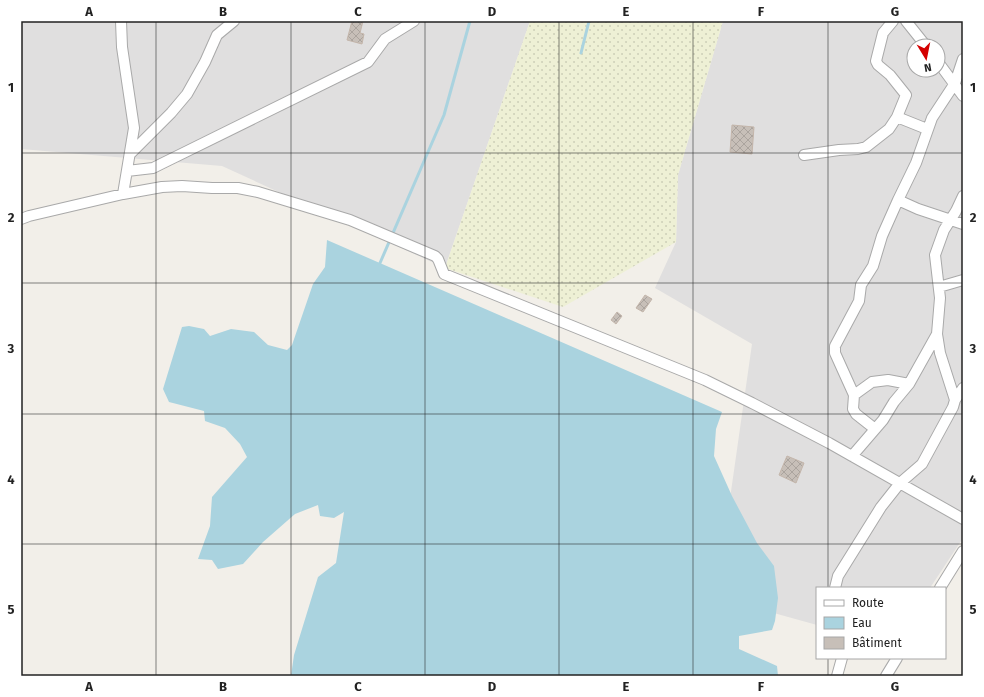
<svg xmlns="http://www.w3.org/2000/svg" width="984" height="697" font-family="'Fira Sans',sans-serif">
	<defs>
		<pattern id="farmland-dots" width="8" height="8" patternUnits="userSpaceOnUse"><rect width="8" height="8" fill="#eef0d5"/><path d="M2 2h.1M6 6h.1" fill="none" stroke="#ccceb7" stroke-width="1.8" stroke-linecap="round"/></pattern>
		<pattern id="building-cross-hatch" width="8" height="8" patternUnits="userSpaceOnUse"><rect width="8" height="8" fill="#c7bfb8"/><path d="M0 0l8 8M0 8l8-8" fill="none" stroke="#aba49e"/></pattern>
	</defs>
	<rect width="100%" height="100%" fill="#f2efe9"/>
	<!-- residential -->
	<path fill="#e0dfdf" fill-rule="evenodd" d="M21 21H530L445 268 222 166 21 149Z
		M723 21H963V538L930 588H817V625L716 597 752 344 655 288 676 242 678 175ZM914 46H938V70H914Z"/>
	<!-- farmland -->
	<path fill="url(#farmland-dots)" d="M530 21H723L678 175 676 242 563 307 445 268Z"/>
	<!-- water -->
	<path fill="#aad3df" d="M327 240 722 412 716 429 714 456 732 496 757 543 774 566 778 598 775 621 772 630 739 636V649L777 666 778 676H291L294 655 318 577 336 563 344 512 334 518 320 516 318 505 295 514 263 542 243 564 218 569 212 560 198 559 210 526 212 497 247 457 240 444 225 428 205 421 204 411 169 402 163 389 182 327 189 326 204 329 210 336 231 329 254 332 268 345 287 350 292 345 313 284 325 267Z"/>
	<g fill="none" stroke-linecap="round" stroke-linejoin="round">
		<!-- stream -->
		<path stroke="#aad3df" stroke-width="3" d="M581 53 589 21
			M380 263 444 115 470 21"/>
	</g>
	<!-- building -->
	<path fill="url(#building-cross-hatch)" stroke="#c4b6ab" d="M352 21H363L360 33 364 34 362 44 347 40Z
		M732 125 754 127 752 154 730 152Z
		M645 295 652 299 643 312 636 308Z
		M617 312 622 316 616 324 611 320Z
		M787 456 804 463 796 483 779 475Z"/>
	<g fill="none" stroke-linecap="round" stroke-linejoin="round">
		<defs>
			<path id="minor" d="M121 21 122 47 134 128 123 194
				M893 21 883 33 876 61 878 65 890 75 906 95 897 117
				M906 21 926 46
				M963 59 955 83 932 118 916 163 898 200 918 209 963 224
				M938 62 963 96
				M131 153 171 113 187 94 205 62 217 35 234 21
				M804 155 839 150 858 149 866 147 889 129 897 117 927 129
				M127 171 153 168 161 164 368 62 385 39 414 21
				M21 219 29 216 123 194 162 187 182 186 212 188H238L258 192 350 220 435 256 438 259 444 274 705 380 752 403 829 443 963 519
				M939 287 963 280
				M854 395 872 382 888 380 909 384
				M955 400 963 388
				M875 429 856 414 853 409 854 395 835 353V346L859 301 861 285 873 266 882 236 898 200
				M852 456 883 420 894 402 909 384 937 334
				M835 588 838 576 881 507 900 483 922 464 953 407 955 400 940 353 937 334 940 298 935 255 944 230 956 211 963 196
				M940 588 963 551
				M837 676 842 658
				M886 676 897 658"/>
		</defs>
		<!-- minor casing -->
		<use href="#minor" stroke="#a9a9a9" stroke-width="12"/>
		<!-- minor -->
		<use href="#minor" stroke="#fff" stroke-width="10"/>
	</g>
	<!-- grid -->
	<path fill="none" stroke="#222" stroke-width="1" stroke-opacity="0.55" d="M156 21V676M291 21V676M425 21V676M559 21V676M693 21V676M828 21V588M21 153H963M21 283H963M21 414H963M21 544H963M828 658V676"/>
	<!-- border -->
	<rect width="984" height="697" fill="none" stroke="#ffffff" stroke-width="44"/>
	<!-- legend -->
	<rect x="816" y="587" width="130" height="72" fill="#ffffff" stroke="#a7a7a7"/>
	<rect x="824" y="600" width="20" height="6" fill="#ffffff" stroke="#a7a7a7"/>
	<text x="852" y="607" font-size="12" fill="#222222">Route</text>
	<rect x="824" y="617" width="20" height="12" fill="#aad3df" stroke="#a7a7a7"/>
	<text x="852" y="627" font-size="12" fill="#222222">Eau</text>
	<rect x="824" y="637" width="20" height="12" fill="#c7bfb8" stroke="#a7a7a7"/>
	<text x="852" y="647" font-size="12" fill="#222222">Bâtiment</text>
	<!-- north arrow -->
	<g transform="translate(926 58) rotate(170)"><circle r="19" fill="#ffffff" stroke="#a7a7a7"/>
	<path d="M0-3L7 15L0 10L-7 15Z" fill="#d40000"/>
	<text y="-6" font-size="11" font-weight="bold" text-anchor="middle" fill="#222222">N</text>
	</g>
	<rect x="22" y="22" width="940" height="653" fill="none" stroke="#222" stroke-width="1.5"/>
	<g font-size="13" text-anchor="middle" font-weight="bold" fill="#222">
		<text x="89" y="16">A</text>
		<text x="223" y="16">B</text>
		<text x="358" y="16">C</text>
		<text x="492" y="16">D</text>
		<text x="626" y="16">E</text>
		<text x="761" y="16">F</text>
		<text x="895" y="16">G</text>
		<text x="11" y="92">1</text>
		<text x="973" y="92">1</text>
		<text x="11" y="222">2</text>
		<text x="973" y="222">2</text>
		<text x="11" y="353">3</text>
		<text x="973" y="353">3</text>
		<text x="11" y="484">4</text>
		<text x="973" y="484">4</text>
		<text x="11" y="614">5</text>
		<text x="973" y="614">5</text>
		<text x="89" y="691">A</text>
		<text x="223" y="691">B</text>
		<text x="358" y="691">C</text>
		<text x="492" y="691">D</text>
		<text x="626" y="691">E</text>
		<text x="761" y="691">F</text>
		<text x="895" y="691">G</text>
	</g>
</svg>
